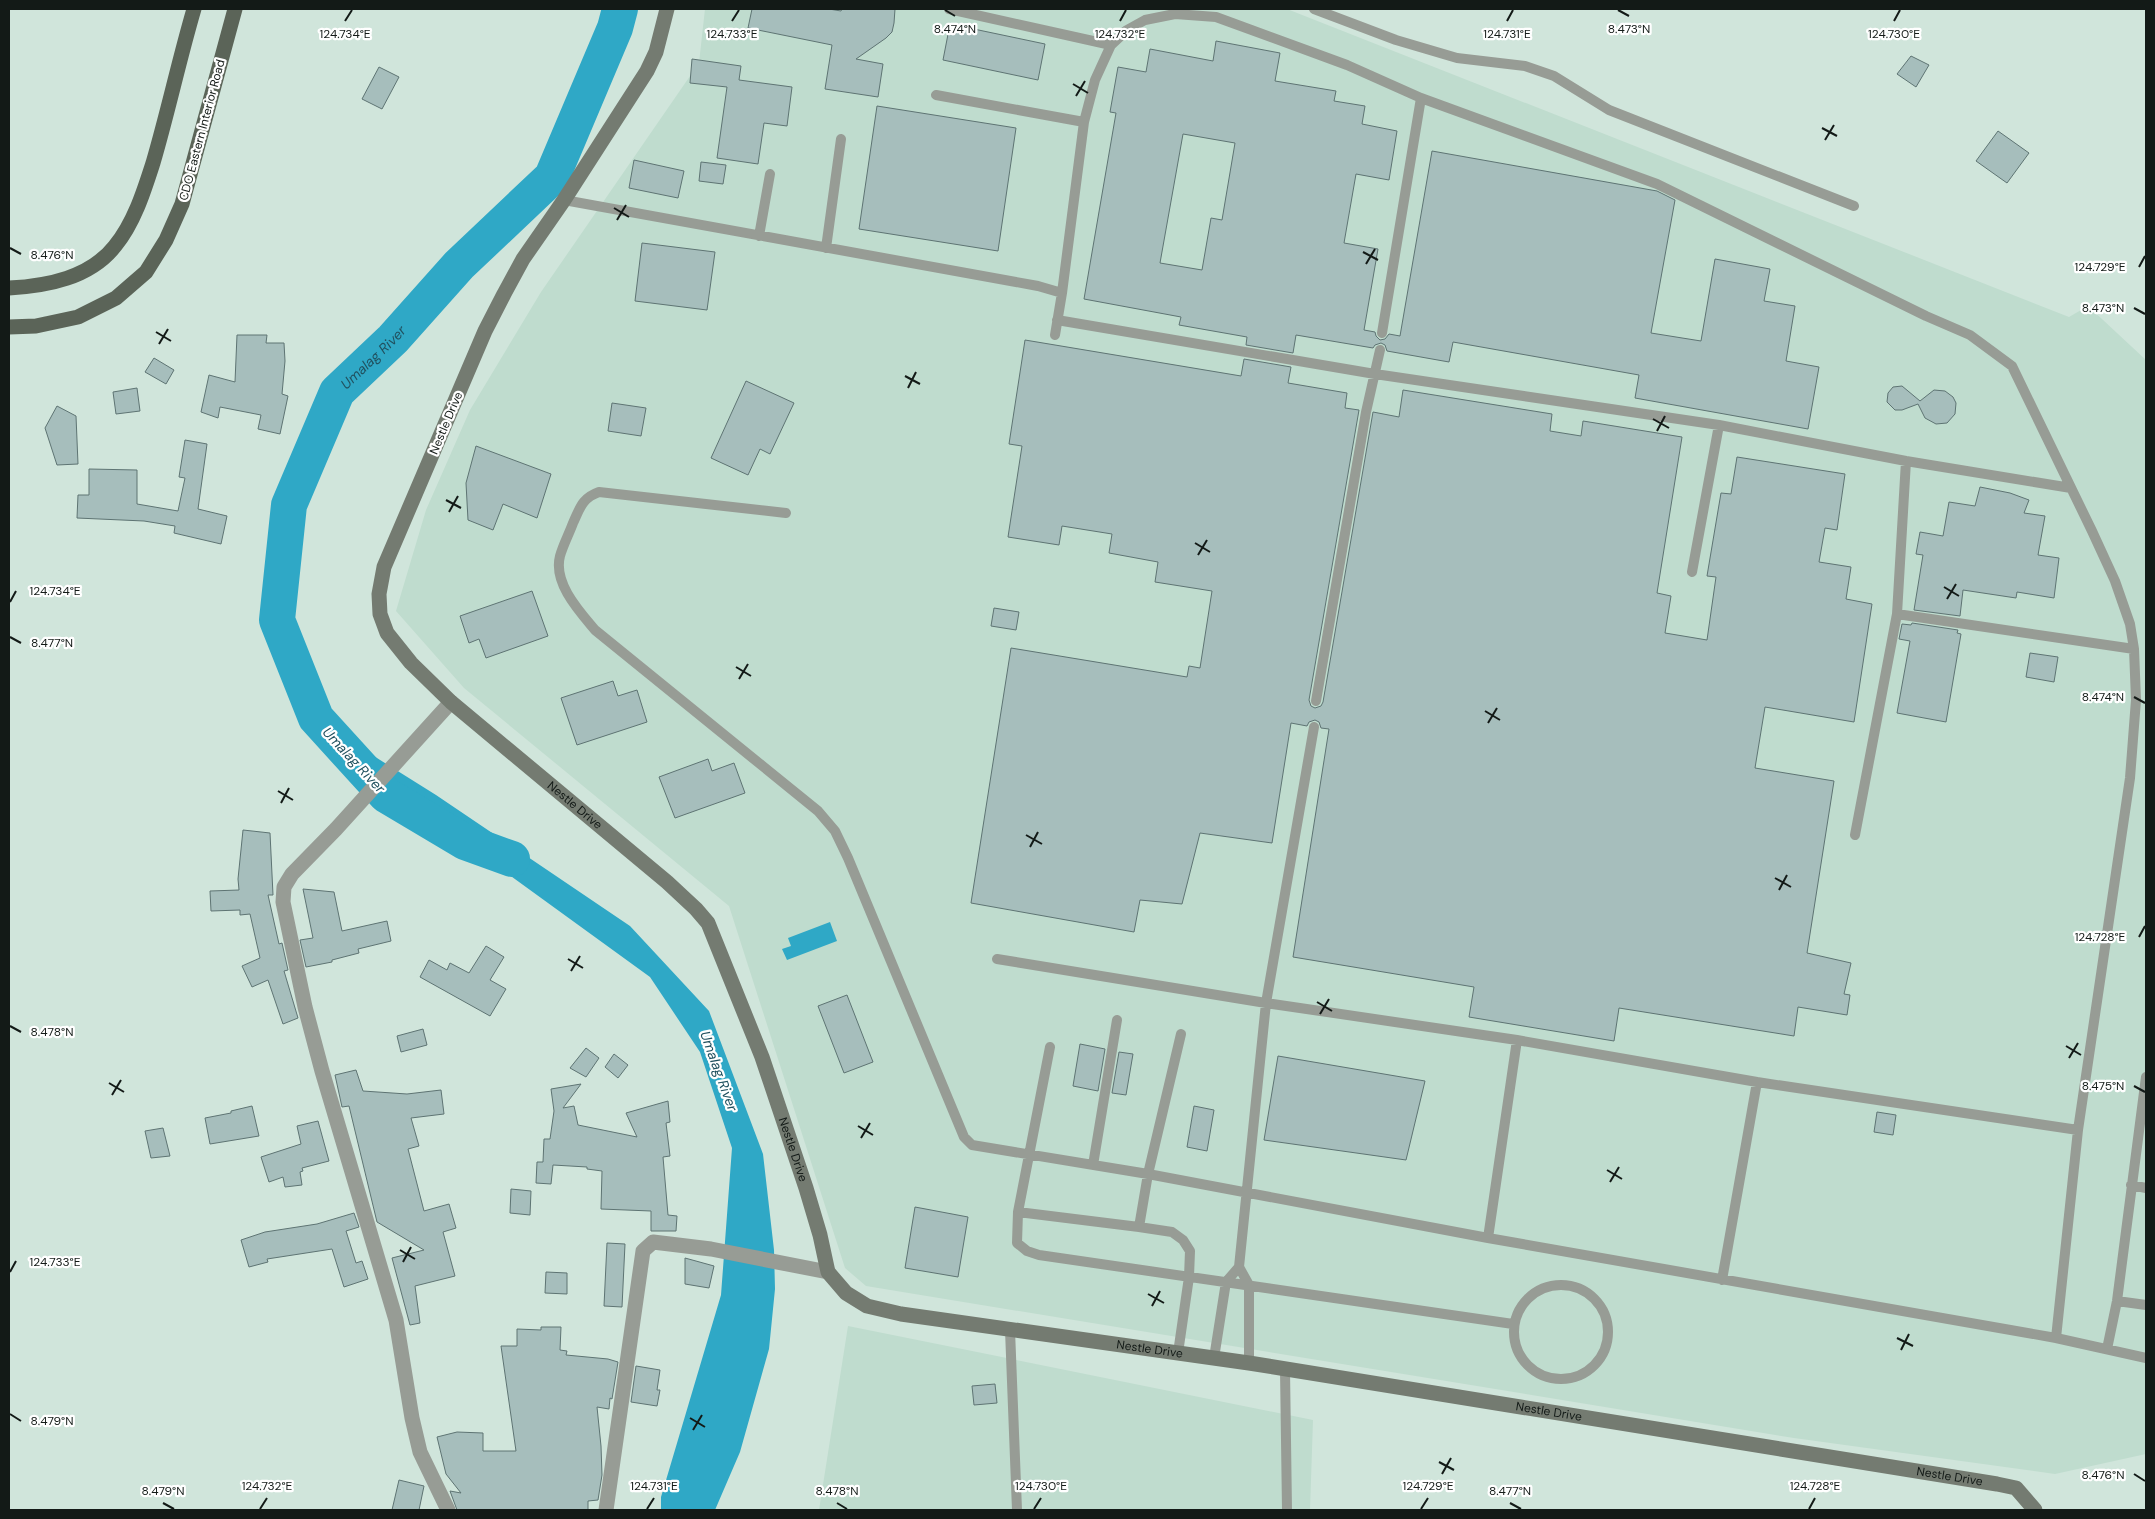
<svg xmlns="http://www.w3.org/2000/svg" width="2155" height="1519" font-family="'DM Sans',sans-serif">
	<rect width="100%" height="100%" fill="#d0e5db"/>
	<!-- built -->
	<path fill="#bfdcce" d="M705 9H1287L2069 317 2088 306 2146 360V1454L2055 1474 1794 1438 866 1286 845 1268 729 906 464 688 396 611 426 510 470 410 541 292 699 63Z
		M848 1326 1313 1420 1310 1510H819Z"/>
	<!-- water -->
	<path fill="#2fa8c6" d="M329 728 436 795 630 926 709 1011 763 1154 774 1250 775 1289 769 1349 740 1452 715 1510H661V1497L721 1295 732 1148 700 1052 650 977 420 810Z
		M830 922 837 941 787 960 782 949 791 946 788 938Z"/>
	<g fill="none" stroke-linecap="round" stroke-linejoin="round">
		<!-- river -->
		<path stroke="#2fa8c6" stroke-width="36" id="s1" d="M512 859 465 842 386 795 316 718 277 620 289 505 337 392 393 339 459 265 552 177 615 28 620 9"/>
	</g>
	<!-- building -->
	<path fill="#a6bebc" stroke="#5e7473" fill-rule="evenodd" d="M752 9H829L841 11 842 9H895L894 23 892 32 886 38 856 59 883 64 878 97 825 89 832 45 748 28Z
		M950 24 1045 44 1038 80 943 60Z
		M1216 41 1280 53 1275 81 1336 91 1334 101 1365 106 1362 124 1397 131 1389 180 1356 174 1344 243 1378 249 1364 330 1375 332 1376 336 1380 340 1385 339 1389 334 1400 336 1432 151 1657 191 1675 200 1651 333 1701 341 1715 259 1770 269 1764 301 1795 306 1786 361 1819 367 1808 429 1635 398 1639 375 1453 342 1449 362 1387 351 1385 345 1381 343 1375 345 1373 348 1296 335 1293 353 1246 345 1247 337 1179 325 1181 317 1084 299 1116 113 1110 112 1118 67 1146 72 1150 49 1213 61ZM1183 134 1235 143 1222 220 1211 218 1202 270 1160 263Z
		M1911 56 1929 65 1916 87 1897 74Z
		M692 59 741 66 739 80 792 87 787 126 764 123 758 164 717 158 727 87 690 83Z
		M379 67 399 77 382 109 362 99Z
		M877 106 1016 128 998 251 859 229Z
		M1998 131 2029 153 2007 183 1976 161Z
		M634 160 684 171 678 198 629 188Z
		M701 162 726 165 723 184 699 181Z
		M642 243 715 252 707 310 635 301Z
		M237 335H267L266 343H284L285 361 282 394 288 396 280 434 258 429 261 415 220 407 218 418 201 412 209 375 235 382Z
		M1025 340 1241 376 1244 359 1291 367 1288 383 1347 393 1345 408 1359 410 1309 700 1311 706 1315 708 1321 706 1323 702 1373 412 1399 417 1403 390 1552 414 1550 431 1581 436 1583 421 1682 437 1657 593 1671 596 1665 633 1707 640 1716 577 1707 576 1721 493 1731 494 1737 457 1845 474 1837 530 1825 528 1819 562 1851 567 1846 599 1872 604 1854 722 1765 707 1755 768 1834 781 1807 953 1851 963 1844 994 1850 995 1847 1015 1798 1007 1794 1036 1619 1008 1614 1041 1469 1017 1474 987 1293 957 1329 729 1321 728 1319 722 1315 720 1309 722 1307 726 1291 723 1272 843 1200 833 1182 904 1140 900 1134 932 971 903 1011 648 1187 677 1189 666 1200 668 1212 591 1155 582 1158 562 1109 553 1112 534 1062 526 1059 545 1008 537 1022 446 1009 444Z
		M154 358 174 370 166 384 145 372Z
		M746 381 794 403 770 454 760 449 748 475 711 458Z
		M1902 386 1920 401 1934 390 1945 391 1953 397 1956 403 1955 414 1947 423 1936 424 1925 418 1918 404 1902 410H1895L1887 402 1888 393 1893 387Z
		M137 388 140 411 116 414 113 392Z
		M612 403 646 408 641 436 608 431Z
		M57 406 76 416 78 464 57 465 45 428Z
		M185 440 207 444 198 509 227 516 221 544 174 533 175 526 144 521 77 518 78 495H89V469L137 470V504L178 511 185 478 179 477Z
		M476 446 551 474 537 518 503 504 493 530 468 520 466 483Z
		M1980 487 2010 493 2029 500 2024 513 2045 516 2038 555 2059 558 2054 598 2017 592 2016 598 1963 590 1960 616 1914 610 1923 555 1916 554 1920 532 1943 536 1949 502 1975 506Z
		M532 591 548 636 486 658 479 639 469 643 460 616Z
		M994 608 1019 612 1016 630 991 626Z
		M1912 623 1958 630 1957 633 1961 634 1946 722 1897 713 1910 641 1899 639 1902 624 1911 625Z
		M2030 653 2058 657 2054 682 2026 677Z
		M613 681 618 696 637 690 647 722 577 745 561 698Z
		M708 759 712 771 734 763 745 793 675 818 659 777Z
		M243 830 270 833 273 895H268L279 944 282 943 288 970 284 971 298 1018 283 1024 268 980 252 987 242 966 260 958 250 914 240 915V910L211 911 210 891 239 890 238 879Z
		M303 889 334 892 342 931 387 921 391 941 358 949 359 953 332 960V962L306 967 300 940 313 938Z
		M486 946 504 957 490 980 506 989 490 1016 420 977 429 960 447 970 450 963 469 973Z
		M847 995 873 1062 844 1073 818 1006Z
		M423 1029 427 1045 401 1052 397 1036Z
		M1080 1044 1105 1049 1098 1091 1073 1086Z
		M586 1048 599 1058 586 1077 570 1068Z
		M1119 1052 1133 1054 1126 1095 1112 1093Z
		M614 1054 628 1065 618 1078 605 1067Z
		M1278 1056 1425 1081 1406 1160 1264 1140Z
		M356 1070 363 1091 407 1094 441 1090 444 1114 411 1118 419 1146 408 1149 424 1211 449 1204 456 1228 443 1232 455 1276 415 1286 420 1323 410 1325 392 1258 424 1250 377 1222 349 1106 342 1107 335 1075Z
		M581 1084 563 1108 574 1106 578 1125 637 1137 626 1113 668 1101 670 1122 666 1123 670 1156 663 1157 668 1215 677 1216 676 1231H651V1211L601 1209 602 1171 587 1169V1167L553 1165 551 1184 536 1183 537 1162H543L544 1139H550L554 1111 551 1089Z
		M252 1106 259 1136 210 1144 205 1118 231 1113V1111Z
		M1194 1106 1214 1110 1207 1151 1187 1147Z
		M1877 1112 1896 1115 1893 1135 1874 1132Z
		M318 1121 329 1161 302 1168 303 1171 300 1172 302 1185 285 1187 283 1177 269 1182 261 1157 301 1144 297 1126Z
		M163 1128 170 1156 151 1158 145 1131Z
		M511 1189 531 1191 530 1215 510 1213Z
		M915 1207 968 1217 958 1277 905 1268Z
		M354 1213 359 1227 346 1231 356 1263 362 1261 368 1279 344 1287 332 1249 267 1259 268 1262 249 1267 241 1240 265 1232 317 1224Z
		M607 1243 625 1244 622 1307 604 1306Z
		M685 1258 714 1266 709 1288 685 1284Z
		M546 1272 567 1273V1294L545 1293Z
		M541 1327H561L560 1350 567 1351 566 1355 608 1359 618 1362 612 1399 610 1398 609 1409 597 1407 601 1446 602 1475 598 1500 588 1501V1510H457L450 1491 461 1493 446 1474 437 1437 457 1432 483 1433V1451H516L501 1346H517V1329L541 1330Z
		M636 1366 660 1370 657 1390H660L657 1406 631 1402Z
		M995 1384 997 1403 974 1405 972 1386Z
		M399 1480 424 1486 419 1510H392Z"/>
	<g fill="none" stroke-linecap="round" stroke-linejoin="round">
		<!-- lane -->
		<path stroke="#979c95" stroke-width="10" d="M949 9 1111 45
			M1314 9 1396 40 1457 58 1525 66 1554 76 1609 110 1854 206
			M936 95 1084 122
			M564 200 1038 286 1062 293
			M759 236 770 174
			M826 248 841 139
			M1057 320 1375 374 1719 425 1906 461 2071 488
			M1382 333 1421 98
			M1055 335 1062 293 1084 122 1095 80 1111 45 1127 30 1145 20 1175 14 1216 17 1347 65 1421 98 1657 184 1926 316 1970 335 2012 366 2092 531 2115 581 2130 624 2134 649 2136 700 2130 778 2078 1130 2056 1338
			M786 513 599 492C582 498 580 508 573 523 569 534 563 545 560 556 553 583 579 611 595 630L818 811 835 831 848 858 964 1137 972 1145 1148 1174 1488 1238 2056 1338 2146 1358
			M1692 572 1719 425
			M1897 614 2134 649
			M1316 701 1366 412 1380 350
			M1855 835 1897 614 1906 461
			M997 959 1266 1003 1517 1040 1757 1082 2078 1130
			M1050 1047 1018 1212 1017 1243 1027 1251 1039 1255 1513 1324
			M1093 1165 1117 1020
			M2131 1185 2146 1188
			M1018 1212 1139 1227 1172 1232 1183 1240 1190 1251 1189 1277 1178 1353
			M1139 1227 1148 1174 1181 1034
			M1488 1238 1517 1040
			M1239 1267 1266 1003 1314 727
			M1722 1280 1757 1082
			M1514 1332a47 47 0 1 1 94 0a47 47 0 1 1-94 0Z
			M2117 1301 2146 1305
			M1010 1330 1017 1510
			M2107 1349 2117 1301 2146 1077
			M1214 1358 1226 1282 1239 1267 1249 1285V1363
			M1285 1370 1287 1510"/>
		<!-- street -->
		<path stroke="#979c95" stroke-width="15" d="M448 1510 420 1452 412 1418 396 1320 322 1071 305 1007 283 902 284 887 292 874 336 829 451 702
			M606 1510 643 1251 653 1242 711 1249 828 1272"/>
		<!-- secondary -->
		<path stroke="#747b71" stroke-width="15" id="s2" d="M667 9 656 52 647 71 564 200 523 259 504 294 485 331 384 567 379 594 380 614 387 633 411 663 451 702 667 882 696 909 708 923 762 1057 806 1188 820 1235 828 1272 846 1293 867 1306 901 1314 1249 1363 1997 1484 2016 1488 2035 1510"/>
		<!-- primary -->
		<path stroke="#5b6458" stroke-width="15" d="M9 288C47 286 90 278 115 246 134 223 144 191 153 163 168 112 179 60 194 9
			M9 327 36 326 78 317 116 298 146 272 166 240 182 204 235 9"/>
	</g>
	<!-- ticks -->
	<path fill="none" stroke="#131a17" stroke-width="2" d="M945 10 955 16M1618 10 1629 16M345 21 352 10M732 21 739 10M1120 21 1126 10M1507 21 1513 10M1894 21 1900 10M1073 84 1088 93M1076 96 1085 81M1822 128 1837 136M1825 140 1834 125M614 208 629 217M617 220 626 205M10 248 21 254M1363 252 1378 260M1366 264 1375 249M2139 267 2145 256M2134 308 2145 314M156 332 171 341M159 344 168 329M905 376 920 384M908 388 916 372M1653 419 1669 428M1657 431 1665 416M446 500 461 508M449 512 458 496M1195 543 1210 552M1198 555 1207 540M1944 587 1959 596M1947 599 1956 584M10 602 16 591M10 637 21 643M736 667 751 676M739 679 748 664M2134 697 2145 703M1485 711 1500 720M1488 723 1497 708M278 791 293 800M281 803 289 788M1026 835 1042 844M1030 847 1038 832M1775 878 1791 887M1779 890 1787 875M2139 937 2145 926M568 959 583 968M571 971 580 956M1317 1002 1332 1011M1320 1014 1329 999M10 1026 21 1032M2066 1046 2081 1055M2069 1058 2078 1043M109 1083 124 1092M2134 1086 2145 1092M112 1095 121 1080M858 1126 873 1135M861 1138 870 1123M1607 1170 1622 1179M1610 1182 1619 1167M400 1250 415 1259M403 1262 411 1247M10 1272 16 1261M1148 1294 1164 1303M1152 1306 1160 1291M1897 1338 1913 1346M1901 1350 1909 1334M10 1414 21 1421M690 1418 705 1427M693 1430 702 1415M1439 1462 1454 1470M1442 1474 1451 1458M2134 1474 2145 1481M163 1503 174 1509M837 1503 847 1509M1510 1503 1521 1509M260 1509 267 1498M647 1509 654 1498M1034 1509 1041 1498M1421 1509 1428 1498M1809 1509 1815 1498"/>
	<g text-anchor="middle" stroke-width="4.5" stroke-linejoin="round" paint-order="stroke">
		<!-- street labels -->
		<g font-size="12" fill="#131a17" stroke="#fff">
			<text transform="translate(202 130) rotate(-75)" y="4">CDO Eastern Interior Road</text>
			<text transform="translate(446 423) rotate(-67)" y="4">Nestle Drive</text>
			<text dy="4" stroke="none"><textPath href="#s2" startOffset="952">Nestle Drive</textPath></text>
			<text dy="4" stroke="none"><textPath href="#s2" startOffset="1372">Nestle Drive</textPath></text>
			<text dy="4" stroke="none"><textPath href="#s2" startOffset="1838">Nestle Drive</textPath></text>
			<text dy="4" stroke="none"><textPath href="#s2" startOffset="2242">Nestle Drive</textPath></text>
			<text dy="4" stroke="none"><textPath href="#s2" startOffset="2648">Nestle Drive</textPath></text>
		</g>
		<!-- water labels -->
		<g font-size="14" font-style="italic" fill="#21515f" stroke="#fff">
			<text dy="5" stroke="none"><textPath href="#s1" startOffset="640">Umalag River</textPath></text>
			<text transform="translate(354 760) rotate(47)" y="5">Umalag River</text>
			<text transform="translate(719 1071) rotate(70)" y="5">Umalag River</text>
		</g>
	</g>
	<g font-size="12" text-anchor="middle" fill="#131a17" stroke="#fff" stroke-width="4.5" stroke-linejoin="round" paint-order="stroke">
		<text x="955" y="33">8.474°N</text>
		<text x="1629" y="33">8.473°N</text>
		<text x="345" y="38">124.734°E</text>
		<text x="732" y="38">124.733°E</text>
		<text x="1120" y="38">124.732°E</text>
		<text x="1507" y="38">124.731°E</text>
		<text x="1894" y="38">124.730°E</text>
		<text x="52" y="259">8.476°N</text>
		<text x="2100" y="271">124.729°E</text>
		<text x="2103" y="312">8.473°N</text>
		<text x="55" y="595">124.734°E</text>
		<text x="52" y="647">8.477°N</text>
		<text x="2103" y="701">8.474°N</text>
		<text x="2100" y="941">124.728°E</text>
		<text x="52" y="1036">8.478°N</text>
		<text x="2103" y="1090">8.475°N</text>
		<text x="55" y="1266">124.733°E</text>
		<text x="52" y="1425">8.479°N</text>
		<text x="2103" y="1479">8.476°N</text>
		<text x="267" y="1490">124.732°E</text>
		<text x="654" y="1490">124.731°E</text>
		<text x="1041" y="1490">124.730°E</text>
		<text x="1428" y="1490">124.729°E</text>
		<text x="1815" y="1490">124.728°E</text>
		<text x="163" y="1495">8.479°N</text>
		<text x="837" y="1495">8.478°N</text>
		<text x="1510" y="1495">8.477°N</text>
	</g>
	<!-- border -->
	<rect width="2155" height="1519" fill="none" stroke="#131a17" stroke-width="20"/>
</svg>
